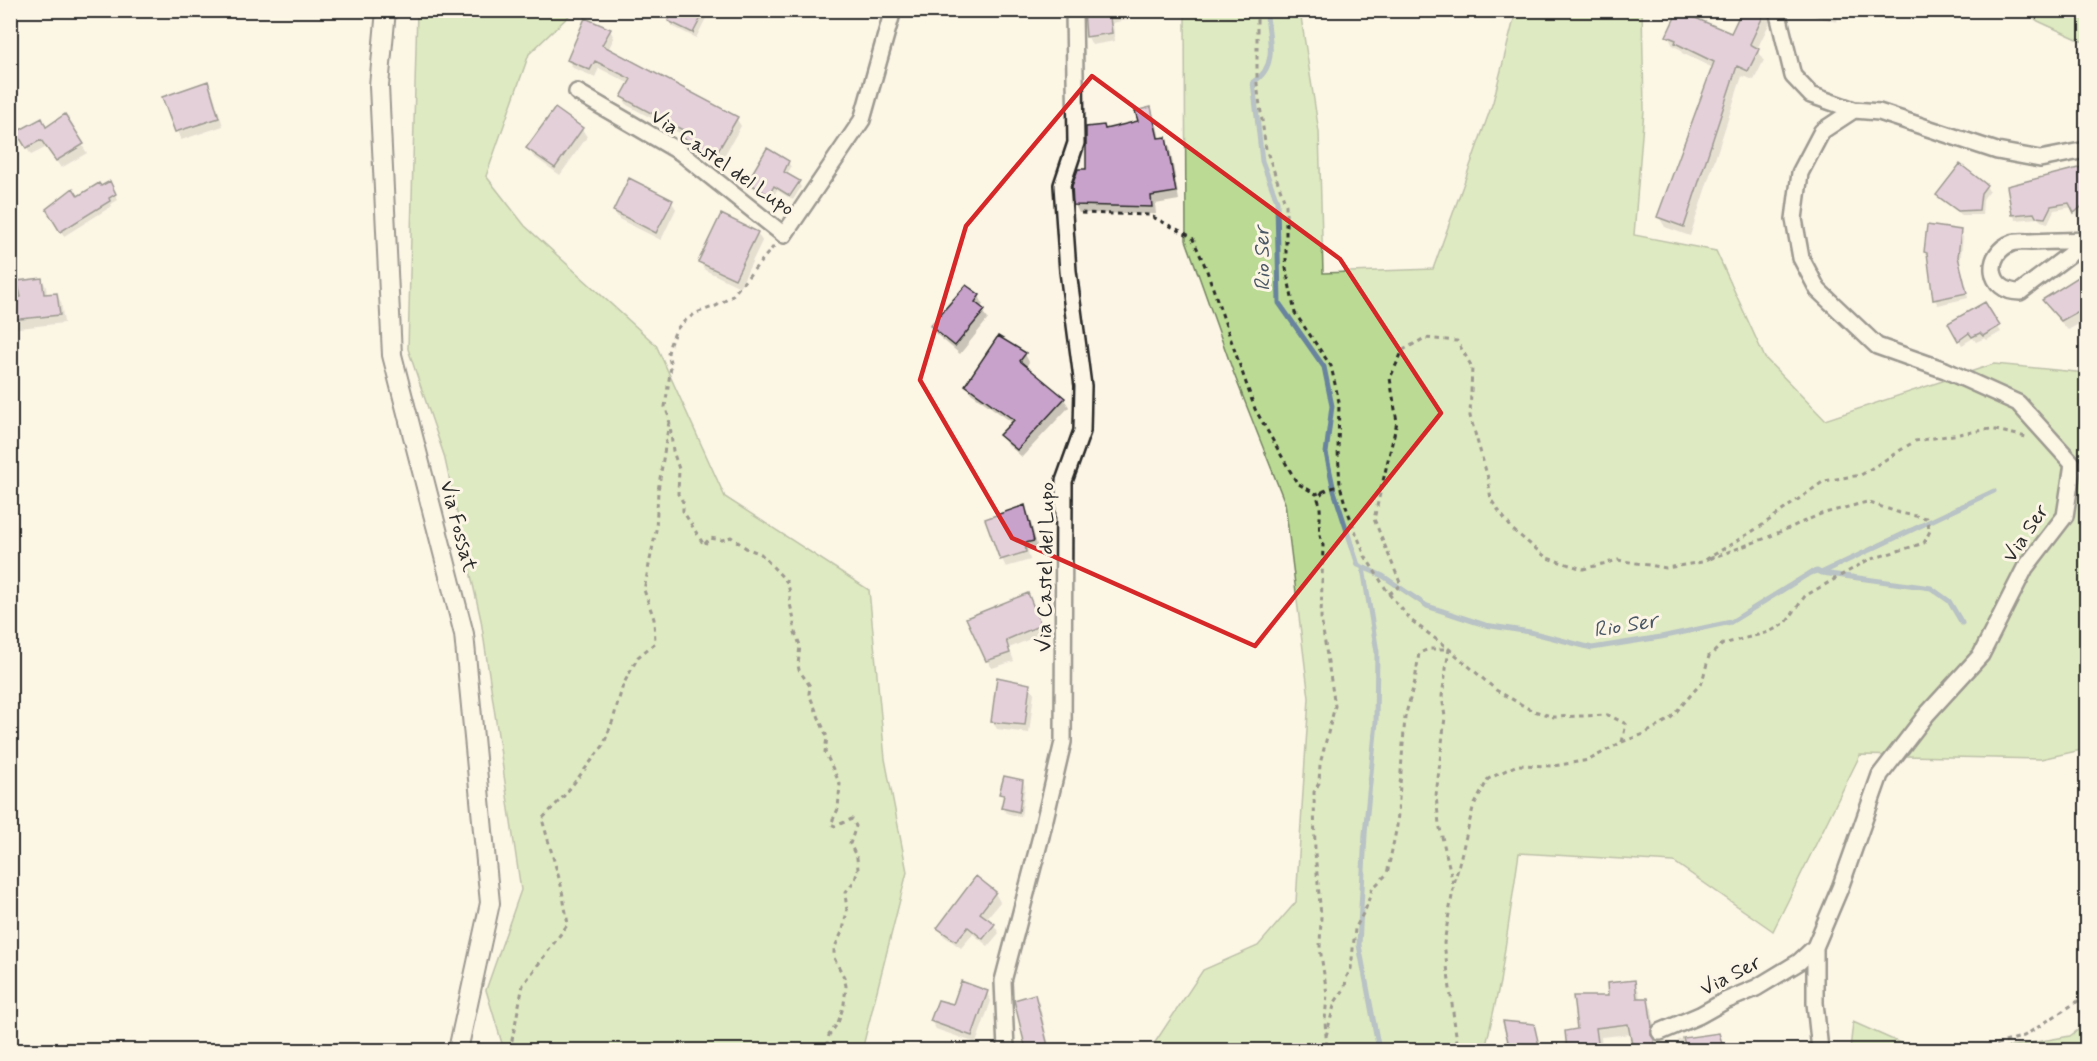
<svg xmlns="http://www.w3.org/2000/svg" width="2097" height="1061" font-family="Mynerve,sans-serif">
	<rect width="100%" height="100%" fill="#fcf5e5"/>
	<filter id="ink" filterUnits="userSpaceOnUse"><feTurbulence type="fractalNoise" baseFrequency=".0167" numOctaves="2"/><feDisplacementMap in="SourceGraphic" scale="12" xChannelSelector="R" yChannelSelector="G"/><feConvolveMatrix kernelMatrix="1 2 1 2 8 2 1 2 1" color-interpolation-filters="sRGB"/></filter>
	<g filter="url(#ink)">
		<!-- green -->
		<path fill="#bbdb94" stroke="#738360" stroke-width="1.5" d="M417 11H574L529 54 486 176 525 226 656 345 725 497 869 590 885 759 907 872 862 1050H504L486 990 521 890 481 620 444 455 408 349Z
			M1185 11H1300L1319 132 1323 273 1433 269 1493 102 1516 11H1642L1644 110 1634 235 1716 251 1765 358 1825 420 1994 364 2086 373V749L2041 759 1860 755 1773 931 1674 862 1519 853 1500 982 1487 1041 1489 1050H1150L1203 970 1258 946 1296 902 1309 698 1285 503 1234 374 1186 240Z
			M2025 11H2086V43L2038 21Z
			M1853 1022 1916 1050H1850Z
			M2086 1024V1050H1991L2070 1036Z"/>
		<!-- shadow -->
		<path fill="#0003" d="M674 10H710L696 38 672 26 669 21Z
			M1084 10H1151L1152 13 1113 23 1115 41 1092 45 1088 37Z
			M1744 10 1775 12 1757 49 1764 60 1754 80 1742 76 1690 236 1665 227 1659 217 1713 68 1682 53 1680 49 1673 46 1668 36 1732 35Z
			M1792 10H1839L1837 22Z
			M610 30 614 38 608 50 736 118 741 126 720 163 686 144 683 135 627 105 623 97 630 84 599 68 595 77 573 68 568 60Z
			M208 82 212 90 223 126 181 140 163 98Z
			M1150 109 1155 117 1160 139H1165L1170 147 1179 200 1155 204 1156 214 1079 213 1075 205 1105 131 1140 122Z
			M555 110 582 129 587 137 560 175 533 156 528 148Z
			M64 116 87 153 61 168 47 147 31 155 18 133 46 129Z
			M788 162 791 167 787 175 797 182 788 197 777 190 772 199 752 187 749 182Z
			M2081 169 2084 180H2086V209L2078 217 2073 207 2054 210 2048 223 2041 221 2038 218 2016 220 2013 215 2009 187Z
			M799 184 801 187 793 200 790 198Z
			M1986 186 1989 191 1983 199 1982 215H1962L1941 200 1938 195Z
			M100 188H112L118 200 111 204 112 206 64 236 47 209Z
			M671 201 676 209 661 240 619 219 614 211Z
			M1960 232 1963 237 1960 263 1968 298 1938 305 1935 300 1929 258 1926 252Z
			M757 233 762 241 740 287 705 270 700 262Z
			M2086 273V323L2084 321 2068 330 2050 310 2044 301Z
			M42 279 46 287 47 295 56 294 61 302 64 323 10 329V300L23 299Z
			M979 296 983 304 980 309 988 319 960 354 936 334 931 326Z
			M1984 304 2001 332 1987 340 1985 338 1976 342 1973 338 1962 345 1950 323Z
			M1025 354 1029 362 1026 367 1064 399 1069 407 1022 457 1006 443 1001 435 1013 423 971 393 967 385Z
			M1025 507 1029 515 1038 549 1028 551 1030 560 1006 567 1002 559Z
			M1028 595 1044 633 1009 648 1014 661 992 668 987 660Z
			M1029 685 1034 693 1029 733 997 729 992 721Z
			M1023 781 1025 786 1021 817 1006 813 1003 808 1004 800 1001 794Z
			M976 878 995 893 1000 902 986 919 994 925 999 933 988 946 973 934 961 948 944 936 939 928Z
			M1634 982 1639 991 1640 1000H1647L1652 1009 1656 1038 1655 1045 1658 1050H1635L1631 1034 1601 1037 1602 1050H1570L1566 1032 1579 1030 1609 997Z
			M987 993 991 1001 976 1043 936 1029 931 1021 954 1006Z
			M1035 995 1039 1003 1050 1050H1027L1015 1001Z
			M1505 1023 1533 1025 1540 1050H1511Z
			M1719 1034 1726 1050H1680L1678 1040Z"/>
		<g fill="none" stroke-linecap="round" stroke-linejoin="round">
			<!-- stream -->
			<path stroke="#68839e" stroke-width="5" d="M1266 10C1269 36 1279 67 1253 82L1262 161 1277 201 1279 303 1324 367 1332 406 1326 453 1334 491 1358 565 1383 576 1427 606 1485 625 1530 632 1592 648 1661 637 1731 622 1810 573 1817 571 1821 573 1994 491
				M1363 568 1377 652 1376 722 1365 834 1359 945 1379 1050
				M1822 573 1931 588 1949 601 1962 623"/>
		</g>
		<!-- building -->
		<path fill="#c8a2ca" stroke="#2b2b2b" stroke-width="1.5" d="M673 10H705L693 33 668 21Z
			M1084 10H1109L1112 33 1086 37Z
			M1742 10H1766L1750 44 1759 49 1748 71 1737 66 1684 227 1657 217 1714 62 1675 43 1676 40 1666 36 1676 15 1685 17 1686 14 1731 33Z
			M585 18 611 29 602 45 738 117 715 156 680 136 683 130 621 97 631 79 595 61 590 70 567 60Z
			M208 81 219 118 175 132 162 97Z
			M1151 107 1158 138 1166 137 1176 192 1151 196 1152 207 1073 205 1072 186 1078 169H1086V127L1104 125 1105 129 1138 121 1135 111Z
			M555 108 583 128 555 168 526 148Z
			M65 114 84 144 56 161 41 140 26 148 16 132 42 118 46 127Z
			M767 148 789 161 784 172 800 181 790 196 774 186 769 195 747 182Z
			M1960 164 1987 185 1981 193 1979 210 1958 211 1936 195Z
			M2082 167 2083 179 2086 178V203L2074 213 2069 203 2051 206 2045 218 2036 217 2034 213 2012 215 2007 186Z
			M629 178 673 200 656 233 613 211Z
			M110 181 116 194 109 198 110 201 60 232 46 209 73 188 78 196 99 183 101 186Z
			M721 214 758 232 735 279 698 262Z
			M1927 225 1961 230 1958 257 1967 293 1933 300 1927 253 1924 252Z
			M2086 272V323L2077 312 2061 321 2042 300Z
			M42 278 44 294 57 293 60 315 10 320V299L21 297 17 281Z
			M966 285 980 295 975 302 985 310 955 346 930 326Z
			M1985 302 2000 326 1983 336 1980 333 1972 337 1969 333 1958 341 1948 323Z
			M998 336 1026 353 1020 361 1065 398 1017 450 999 435 1014 420 965 385Z
			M1025 505 1034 541 1025 543 1026 552 1000 560 985 519Z
			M1028 593 1041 625 1006 640 1010 653 986 661 966 618Z
			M997 677 1030 684 1025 725 991 722Z
			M1004 776 1023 780 1019 812 1001 808 1004 795 999 794Z
			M976 876 996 892 980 913 995 924 983 939 968 927 956 941 937 928Z
			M1635 980 1637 998H1648L1652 1027 1651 1035 1654 1039 1655 1050H1633L1628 1024 1596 1028 1599 1050H1567L1565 1031 1577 1029 1573 996H1608L1607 983Z
			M961 981 988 991 972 1036 930 1021 938 1000 953 1004Z
			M1035 994 1049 1050H1026L1014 1000Z
			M1503 1021 1534 1024 1540 1050H1510Z
			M1719 1033 1724 1050H1687L1683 1038Z"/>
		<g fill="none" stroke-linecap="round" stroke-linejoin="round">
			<defs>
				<path id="minor" d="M1777 10 1793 76 1811 95 1854 110
					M577 92 680 152 784 235 862 120 893 10
					M2086 240C2068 241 2049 241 2031 242 2025 242 2017 241 2012 243 1984 253 1987 292 2020 292L2086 242
					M1660 1032 1700 1015 1725 1001 1756 988 1799 962 1815 947
					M1006 1050 1003 981 1041 836 1063 742 1064 481 1082 431 1083 386 1068 271 1062 185 1076 143 1074 10
					M1820 1050 1815 1003V947L1840 888 1880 775 1927 714 1981 655 2025 568 2065 516 2073 464 2018 403 1945 370 1877 346 1818 290 1801 258 1794 219 1800 173 1822 131 1854 110 1879 112 1997 151 2040 159 2086 150"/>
				<path id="tertiary" d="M386 10 379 86 392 355 464 634 490 903 458 1050"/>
			</defs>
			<!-- minor casing -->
			<use href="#minor" stroke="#2b2b2b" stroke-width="20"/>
			<!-- tertiary casing -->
			<use href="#tertiary" stroke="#2b2b2b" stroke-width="22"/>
			<!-- path -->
			<path stroke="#2b2b2b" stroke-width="3" stroke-dasharray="4.5 4.5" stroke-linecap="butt" d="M1257 10V84L1266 149 1286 205V268L1295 313 1331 366 1339 402 1338 451 1340 485 1345 504 1365 556 1389 594 1412 621 1449 649 1496 690 1531 710 1554 717 1608 715 1626 724 1622 742 1589 760 1553 766 1517 765 1488 779 1473 808 1454 884 1444 943 1458 1050
				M1081 213 1149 215 1192 237 1206 268 1255 409 1297 483 1316 494 1340 485
				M774 246 731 297 716 306 696 313 682 323 676 330 670 344 668 353 671 366 665 407 669 417 673 451 679 469 678 494 683 502V511L704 545 710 538 722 540 731 537 746 548 761 554 787 582 790 592V604L794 620V630L800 645 798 665 799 670 810 686 809 694 827 737 825 752 840 784 838 809 831 824 835 826 852 819 856 826 850 844 857 858 858 869 855 880 845 893 847 911 843 930 834 949V958L844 977 846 986 844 1004 838 1023 829 1035 826 1050
				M1323 491 1318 499C1324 516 1315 527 1323 545L1321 618 1335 706 1320 764 1319 783 1314 792 1315 853 1321 915 1320 948 1327 994 1325 1021 1327 1050
				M1389 594 1401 585 1374 519 1397 422 1390 378 1403 350 1425 338 1457 341 1472 367 1470 416 1488 478 1491 500 1513 530 1547 558 1583 569 1618 560 1666 568 1702 562 1761 526 1824 481 1861 475 1915 441 1991 429 2026 437
				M1622 742 1644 734 1670 719 1702 682 1709 656 1723 644 1769 632 1786 623 1805 596 1868 560 1924 543 1930 531 1926 518 1900 513 1867 502 1821 514 1766 538 1709 559
				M1326 1036 1335 1002 1345 988 1346 978 1351 969 1355 929 1366 908 1372 889 1387 874 1397 826 1405 717 1415 681 1419 653 1429 649H1449L1442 696 1445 717 1436 796 1439 824 1453 883
				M510 1050 523 985 568 924 561 885 542 819 563 797 603 746 613 720 623 685 638 657 655 643 654 619 644 590 656 530 658 491 669 422
				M1864 1050H1873
				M1979 1050 2024 1036 2086 996"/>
			<!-- minor -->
			<use href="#minor" stroke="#fcf5e5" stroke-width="15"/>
			<!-- tertiary -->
			<use href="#tertiary" stroke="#fcf5e5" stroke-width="18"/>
		</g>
	</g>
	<!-- marked area -->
	<path d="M0 0H2097V1061H0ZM1092 76 1340 259 1441 413 1255 646 1012 538 920 380 966 226Z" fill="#fcf5e5" fill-opacity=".55" fill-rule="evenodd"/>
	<path fill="none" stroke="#d62828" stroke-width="4.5" stroke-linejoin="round" d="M1092 76 1340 259 1441 413 1255 646 1012 538 920 380 966 226Z"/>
	<g text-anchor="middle" stroke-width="6" stroke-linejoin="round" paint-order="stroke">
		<!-- street labels -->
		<g font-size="21" fill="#2b2b2b" stroke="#fcf5e5">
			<text transform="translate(723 162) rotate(35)" y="7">Via Castel del Lupo</text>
			<text transform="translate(459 526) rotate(75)" y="7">Via Fossat</text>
			<text transform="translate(2025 533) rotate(-56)" y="7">Via Ser</text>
			<text transform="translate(1045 567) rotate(-89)" y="7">Via Castel del Lupo</text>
			<text transform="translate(1730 975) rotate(-27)" y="7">Via Ser</text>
		</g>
		<!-- water labels -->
		<g font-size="22" font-style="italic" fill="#4a5765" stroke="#fcf5e5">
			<text transform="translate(1261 259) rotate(-91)" y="8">Rio Ser</text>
			<text transform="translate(1625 624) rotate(-9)" y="8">Rio Ser</text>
		</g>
	</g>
	<!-- margin -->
	<rect width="2097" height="1061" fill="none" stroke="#fcf5e5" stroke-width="36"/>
	<rect x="18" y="18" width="2061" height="1025" fill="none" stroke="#2b2b2b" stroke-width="2" filter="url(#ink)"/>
</svg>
